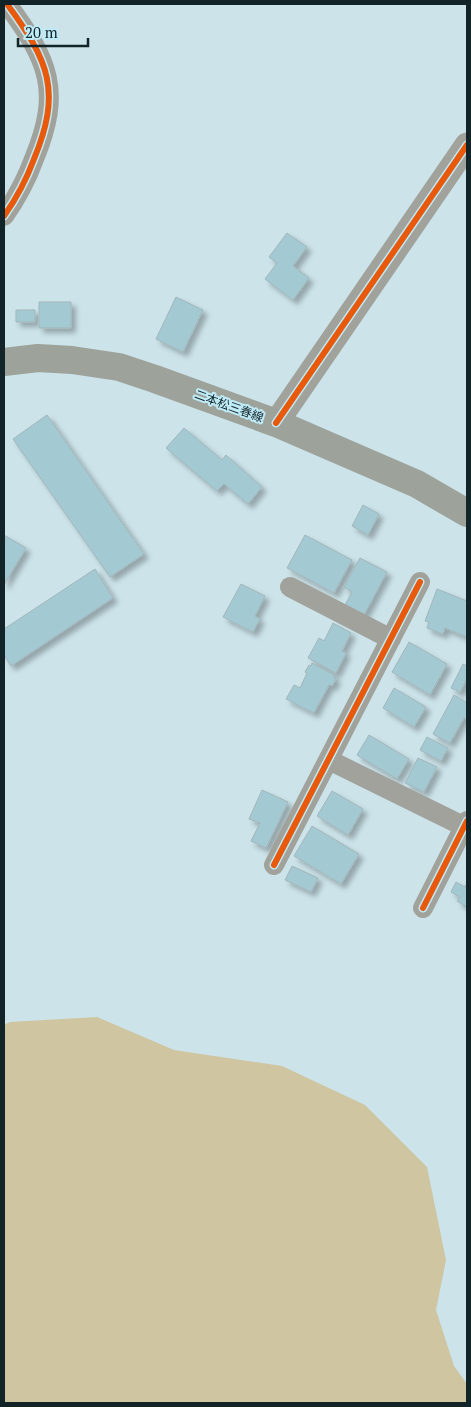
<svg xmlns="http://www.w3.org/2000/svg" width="471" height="1407" font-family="'PT Serif','Noto Sans JP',serif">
	<defs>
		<filter id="shadow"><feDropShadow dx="4.5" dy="4.5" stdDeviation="2.5" flood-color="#0004"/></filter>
	</defs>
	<rect width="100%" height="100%" fill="#cbe3e9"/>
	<!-- green -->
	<path fill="#cfc5a0" d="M97 1017 174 1050 282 1066 365 1105 427 1167 446 1260 436 1310 454 1366 467 1384V1403H4V1025L10 1022Z"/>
	<!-- building -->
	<path fill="#a3cad2" stroke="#a2b5ba" filter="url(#shadow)" d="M287 233 307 247 293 266 309 278 293 300 265 279 277 263 269 257Z
		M176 297 203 310 183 352 156 339Z
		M39 302H71V328H39Z
		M16 310H35V322H16Z
		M47 415 144 554 110 577 13 439Z
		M184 428 222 460 226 455 262 487 248 504 224 484 217 491 166 448Z
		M363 505 379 514 368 535 352 526Z
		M4 535 26 548 4 585Z
		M305 535 352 560 334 593 287 568Z
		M360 558 387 572 364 615 345 605 352 592 344 587Z
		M95 569 113 598 11 666 4 655V629Z
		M241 584 265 596 255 616 260 619 253 632 223 617Z
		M437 589 467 601V637L445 628 443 634 427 628 429 622 425 621Z
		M333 623 351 633 342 651 346 653 336 673 308 658 319 638 324 641Z
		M409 642 447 664 430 695 392 672Z
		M312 663 334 675 333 677 336 679 332 686 329 685 314 713 286 699 294 685 300 688 307 673 305 672 309 665 311 666Z
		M463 664 467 666V678L460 692 451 688Z
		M394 688 426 707 414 727 383 708Z
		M454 695 467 703V720L464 718 450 743 433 734Z
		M369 735 409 759 397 779 357 755Z
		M427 737 448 748 441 761 420 750Z
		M418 758 437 767 424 792 405 783Z
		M262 790 288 802 266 848 251 841 260 823 249 819Z
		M332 791 363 809 348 835 317 816Z
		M312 826 359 854 341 884 294 856Z
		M292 866 318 878 311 892 285 880Z
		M456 882 465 887 467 883V907L457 901 460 897 451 892Z"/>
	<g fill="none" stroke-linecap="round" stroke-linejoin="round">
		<!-- minor -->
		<path stroke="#a1a29b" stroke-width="20" d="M4 216C16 199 27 178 34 159 62 91 49 61 7 4
			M290 587 391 639
			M329 760 467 828
			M274 865 420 582
			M423 908 467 821"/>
		<!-- tertiary -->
		<path stroke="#a1a29b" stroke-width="25" d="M276 423 467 145"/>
		<!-- secondary -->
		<path stroke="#9da29a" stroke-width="28" d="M4 362 38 358 72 360 119 367 155 379 276 423 417 484 467 513"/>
		<defs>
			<path id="cycleway" d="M4 216C16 199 27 178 34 159 62 91 49 61 7 4
				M276 423 467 145
				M274 865 420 582
				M423 908 467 821"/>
		</defs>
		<!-- cycleway casing -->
		<use href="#cycleway" stroke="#beebf6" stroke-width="9"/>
		<!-- cycleway -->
		<use href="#cycleway" stroke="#e8590c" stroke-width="6"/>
	</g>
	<g text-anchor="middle" stroke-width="4" stroke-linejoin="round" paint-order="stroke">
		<!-- street labels -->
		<g font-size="12" fill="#132429" stroke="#beebf6">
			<text transform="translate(229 406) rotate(20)" y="4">二本松三春線</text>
		</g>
	</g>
	<!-- border -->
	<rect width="471" height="1407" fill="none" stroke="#132429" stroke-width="10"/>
	<!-- scale -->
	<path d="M18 38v8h70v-8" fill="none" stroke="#132429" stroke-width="2.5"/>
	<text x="25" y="38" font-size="15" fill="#132429" stroke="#beebf6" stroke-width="4" paint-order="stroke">20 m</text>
</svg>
